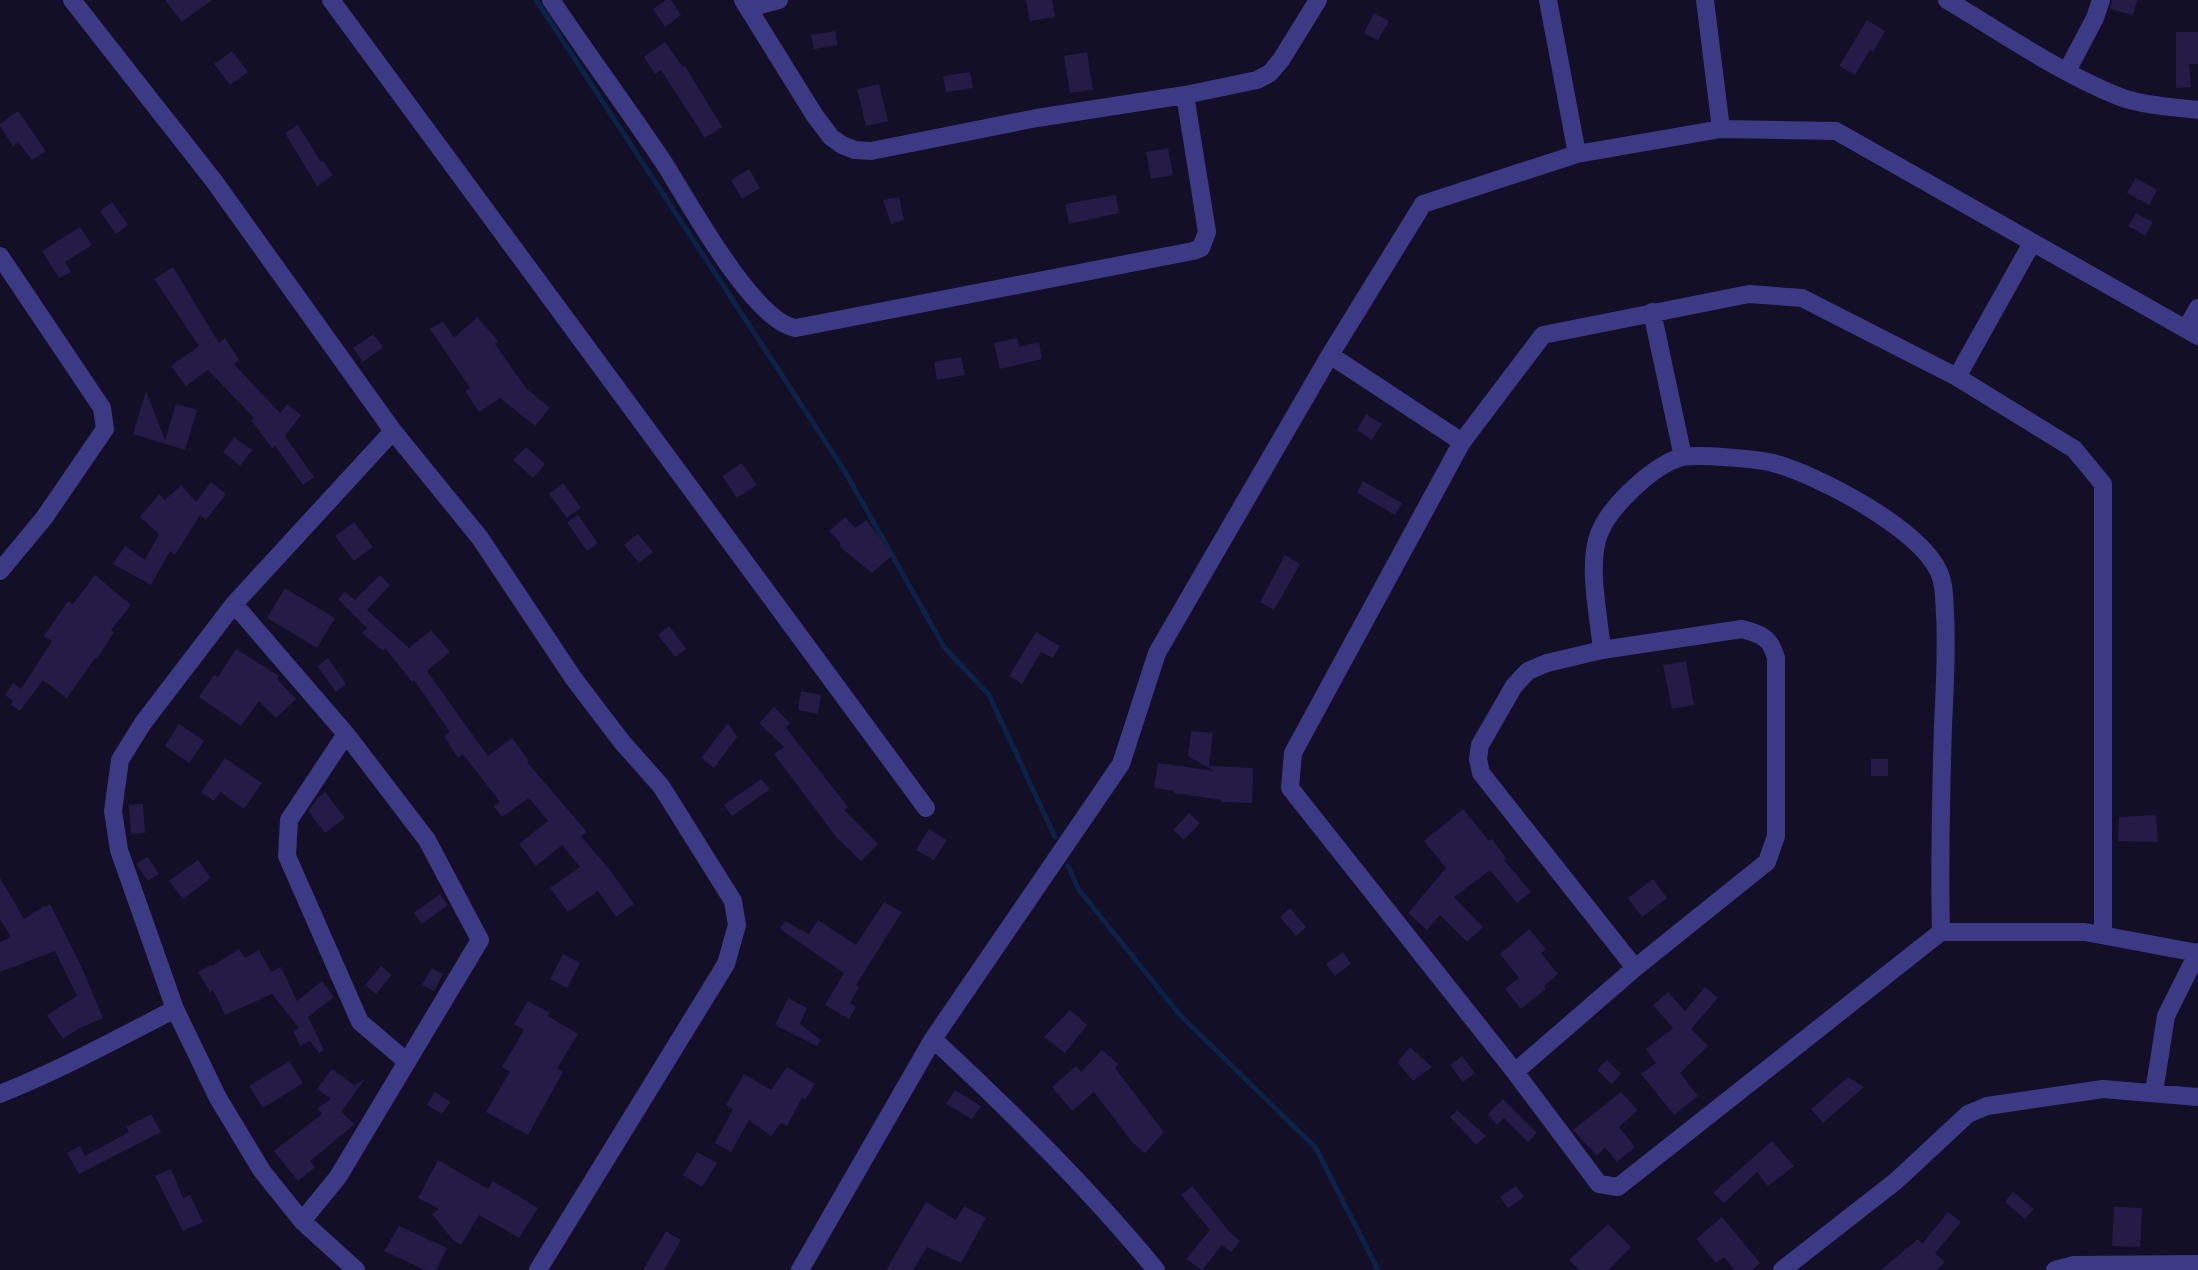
<svg xmlns="http://www.w3.org/2000/svg" width="2198" height="1270" font-family="'Public Sans',sans-serif">
	<rect width="100%" height="100%" fill="#130f26"/>
	<g fill="none" stroke-linecap="round" stroke-linejoin="round">
		<!-- stream -->
		<path stroke="#0c2248" stroke-width="5" d="M536 0 844 470 944 647 989 695 1055 837
			M1068 866 1079 890 1180 1015 1316 1148 1378 1270"/>
	</g>
	<!-- building -->
	<path fill="#241b47" d="M165 0H212L182 22Z
		M666 0H671L681 15 665 27 653 9Z
		M1026 0H1052L1055 17 1030 21Z
		M2112 0H2137L2133 15 2110 9Z
		M1374 13 1389 21 1378 40 1364 33Z
		M1867 20 1885 31 1873 52 1870 50 1855 75 1839 66Z
		M835 31 838 45 814 49 811 35Z
		M2176 32H2198V64H2189L2191 87 2176 88Z
		M665 42 683 67 685 66 722 127 705 138 661 70 655 74 644 57Z
		M232 51 248 72 230 85 214 64Z
		M1087 52 1093 90 1070 93 1064 56Z
		M970 72 973 88 946 92 943 76Z
		M879 84 888 121 866 126 857 89Z
		M18 111 46 151 32 160 18 142 13 146 0 126V124Z
		M298 125 321 162 323 161 333 175 317 186 285 133Z
		M1168 148 1173 175 1151 179 1146 152Z
		M749 169 760 188 742 199 731 180Z
		M2136 178 2157 190 2149 205 2127 193Z
		M1116 195 1119 213 1069 224 1065 204Z
		M899 197 904 220 891 224 883 200Z
		M112 202 128 225 116 234 100 211Z
		M2136 213 2153 222 2145 236 2128 226Z
		M80 227 92 245 65 262 71 272 59 278 42 251Z
		M173 267 219 343 225 338 239 360 234 364 280 413 287 404 301 415 285 436 314 477 303 485 275 446 272 448 251 420 254 418 208 370 186 386 171 366 199 346 154 279Z
		M477 317 498 341 495 344 526 388 550 408 535 426 500 398 479 412 465 391 470 388 430 329 443 321 454 338Z
		M373 334 383 347 363 362 353 348Z
		M1017 338 1019 347 1039 342 1042 359 1000 369 994 343Z
		M961 357 965 375 937 380 934 362Z
		M146 391 165 440 176 404 197 410 185 450 133 434Z
		M1366 414 1382 424 1372 440 1357 430Z
		M234 437 252 450 240 466 223 452Z
		M526 447 545 464 533 478 513 460Z
		M742 463 757 485 737 498 722 476Z
		M1363 481 1402 503 1395 515 1357 493Z
		M211 482 226 494 206 520 200 515 175 555 170 551 151 585 113 564 125 546 145 560 159 534 140 517 159 494 165 500 181 485 196 502Z
		M563 483 581 508 567 518 549 494Z
		M578 515 598 543 587 551 567 522Z
		M845 517 855 528 866 520 893 555 872 573 839 546 841 544 829 531Z
		M354 522 373 547 354 561 335 536Z
		M638 534 653 552 639 563 624 545Z
		M1285 555 1300 564 1274 610 1260 602Z
		M95 575 131 605 111 630 114 632 97 659 95 658 67 698 43 680 20 711 11 705 13 701 5 695 13 683 21 689 52 641 44 636 68 601 73 604Z
		M380 575 390 585 367 610 409 648 431 630 450 652 427 671 464 723 488 756 512 738 529 761 527 762 587 832 581 836 610 870 634 904 616 917 598 891 568 912 550 888 580 867 562 845 536 866 519 844 548 821 529 798 502 817 494 806 500 802 463 754 458 758 444 736 450 732 414 680 412 682 385 648 383 651 362 633 367 628 338 599 345 592 355 600Z
		M285 588 335 618 317 648 267 618Z
		M669 626 686 649 675 657 658 635Z
		M1036 632 1060 646 1053 658 1041 652 1022 684 1009 676Z
		M236 649 279 676 277 679 296 699 276 718 259 701 241 726 199 697 214 675 218 677Z
		M328 658 346 684 336 692 317 666Z
		M1686 661 1694 705 1672 709 1663 665Z
		M801 691 821 695 818 714 798 710Z
		M774 707 790 723 786 728 848 807 844 810 878 844 861 861 837 838 774 754 784 747 759 723Z
		M728 723 737 737 714 768 701 758Z
		M179 724 204 741 189 763 165 746Z
		M1191 731 1213 733 1209 766 1253 768 1252 803 1221 802V800L1174 793V791L1154 788 1158 763 1214 771 1188 756Z
		M225 758 262 783 244 809 220 792 214 801 201 792Z
		M1871 759H1888V776H1871Z
		M761 779 770 789 732 816 724 805Z
		M325 792 345 818 325 833 308 811 318 798Z
		M143 804 145 833 131 834 129 805Z
		M1463 809 1489 841 1492 839 1506 858 1504 860 1531 892 1517 903 1490 870 1454 897 1483 927 1467 942 1440 915 1427 930 1408 913 1446 868 1424 841Z
		M1189 813 1200 823 1184 840 1173 830Z
		M2156 815 2158 842 2118 841 2119 817Z
		M929 829 947 840 934 860 916 850Z
		M148 857 159 874 148 881 136 864Z
		M198 860 211 878 183 899 169 881Z
		M0 878 24 919 44 906 45 907 50 904 82 968 103 1018 78 1029 63 1039 47 1015 77 996 55 951 0 972V942L11 937 0 919Z
		M1653 879 1667 898 1642 917 1628 898Z
		M440 894 448 905 422 924 414 913Z
		M884 902 902 912 856 985 859 987 850 1003 856 1007 849 1019 825 1005 844 973 780 929 785 921 809 934 818 920 856 945Z
		M1290 908 1306 927 1296 936 1280 917Z
		M1529 929 1546 949 1541 953 1558 974 1544 986 1546 989 1521 1009 1505 989 1519 978 1500 954Z
		M239 949 245 958 259 950 271 972 281 967 297 1001 322 981 334 997 308 1017 324 1050 319 1053 310 1041 300 1046 293 1031 299 1028 272 994 225 1015 213 990 210 992 198 972 211 965 212 966Z
		M1343 952 1351 964 1335 976 1326 964Z
		M563 954 580 963 567 988 550 979Z
		M381 966 392 975 376 994 365 985Z
		M432 968 443 974 434 991 422 985Z
		M1705 987 1718 998 1691 1029 1708 1046 1680 1073 1698 1096 1674 1115 1641 1074 1656 1063 1646 1049 1673 1028 1653 1005 1668 992 1685 1011Z
		M788 998 807 1008 800 1024 821 1040 817 1046 775 1025Z
		M528 1001 550 1013 548 1016 578 1034 557 1068 563 1072 528 1135 486 1112 510 1072 502 1067 524 1030 514 1024Z
		M1070 1010 1087 1025 1065 1053 1044 1037Z
		M1410 1047 1432 1067 1413 1081 1397 1062Z
		M1102 1050 1118 1064 1115 1068 1164 1132 1145 1153 1132 1142 1094 1092 1072 1111 1052 1087 1076 1066 1081 1072Z
		M1462 1056 1475 1073 1463 1082 1450 1065Z
		M1607 1060 1621 1074 1612 1084 1597 1070Z
		M289 1061 303 1083 263 1108 249 1086Z
		M787 1067 815 1084 805 1100 802 1098 787 1126 781 1123 771 1136 749 1120 731 1152 715 1143 733 1109 726 1105 744 1074 771 1090Z
		M332 1069 354 1085 365 1079 341 1112 355 1124 310 1161 315 1167 298 1181 274 1151 322 1114 318 1108 331 1099 317 1089Z
		M1848 1077 1864 1087 1823 1123 1811 1109Z
		M955 1090 981 1106 972 1119 946 1104Z
		M435 1092 450 1102 442 1114 427 1105Z
		M1621 1092 1638 1110 1619 1127 1635 1147 1617 1162 1605 1147 1597 1156 1573 1130Z
		M1503 1099 1537 1133 1528 1142 1504 1118 1497 1125 1488 1114Z
		M1457 1110 1486 1136 1476 1145 1450 1117Z
		M151 1114 161 1132 79 1174 67 1153 80 1146 85 1156 129 1132 126 1127Z
		M1772 1141 1794 1166 1768 1186 1757 1172 1724 1203 1713 1193Z
		M697 1152 717 1163 702 1187 683 1175Z
		M438 1160 488 1189 493 1181 538 1208 519 1238 479 1215 461 1245 453 1240 432 1214 439 1209 418 1198Z
		M171 1169 183 1198 190 1195 203 1222 183 1231 155 1176Z
		M1192 1186 1229 1231 1240 1241 1231 1252 1222 1245 1202 1270 1186 1259 1210 1230 1181 1195Z
		M1516 1186 1524 1197 1508 1208 1500 1197Z
		M2013 1192 2034 1209 2025 1219 2005 1202Z
		M926 1202 956 1220 964 1206 986 1218 961 1263 927 1247 913 1270H886Z
		M2114 1207 2142 1208 2140 1247 2112 1246Z
		M1948 1212 1961 1222 1935 1253 1945 1262 1937 1270H1881L1918 1239 1922 1244Z
		M1722 1217 1760 1263 1752 1270H1734L1724 1257 1716 1263 1696 1239Z
		M1608 1224 1631 1247 1608 1270H1579L1569 1260Z
		M399 1226 447 1248 436 1270H425L384 1251Z
		M666 1231 681 1240 664 1270H643Z"/>
	<g fill="none" stroke-linecap="round" stroke-linejoin="round">
		<!-- minor -->
		<path stroke="#3d3a85" stroke-width="18" d="M72 0 214 181 393 431 480 538 574 679 622 742 661 786 733 901 737 925 726 964 538 1270
			M331 0 926 808
			M551 0C588 55 627 108 664 163 687 199 754 323 796 328L1193 251 1201 248 1207 232 1185 95
			M743 0 815 116 831 137 842 145 855 150 871 151 1037 118 1185 95 1257 80 1270 73 1281 60 1318 0
			M1548 0 1577 154
			M1705 0 1721 129
			M1947 0C2001 32 2066 77 2123 98 2147 106 2173 107 2198 110
			M748 8 779 0
			M2067 71 2095 18 2101 0
			M0 256 102 408 105 429 44 518 0 571
			M1652 312 1683 457
			M2186 329 2198 308
			M1330 355 1462 442
			M1957 377 2032 243
			M234 604 346 734 427 840 480 940 338 1177 302 1221
			M1602 650C1599 617 1587 565 1599 534 1609 507 1655 463 1683 457 1698 454 1758 459 1773 463 1818 475 1919 528 1939 572 1945 585 1944 600 1945 614 1947 651 1945 688 1943 725 1941 794 1939 863 1941 932
			M346 734 289 820 287 856 360 1022 406 1061
			M2103 935V484L2074 449 1957 377 1802 298 1749 294 1543 335 1462 442 1293 753 1290 788 1515 1072 1599 1184 1618 1187 1941 932H2085L2197 953
			M933 1039C1012 1112 1088 1187 1156 1270
			M1515 1072 1635 968 1767 862 1776 836V658C1771 638 1761 634 1742 629L1602 650 1547 663 1528 671 1514 686 1480 745 1478 759 1481 773 1635 968
			M2154 1092 2166 1016 2198 952
			M0 1094C60 1070 117 1039 175 1009
			M356 1270 302 1221 262 1171 218 1098 175 1009 119 850 113 811 120 760 143 723 234 604 393 431
			M800 1270 933 1039 1121 764 1157 653 1330 355 1423 204 1577 154 1721 129 1836 131 2198 336
			M1782 1270 1896 1181 1968 1114 1987 1106 2103 1089 2198 1097
			M2055 1270 2074 1265 2198 1264"/>
	</g>
</svg>
